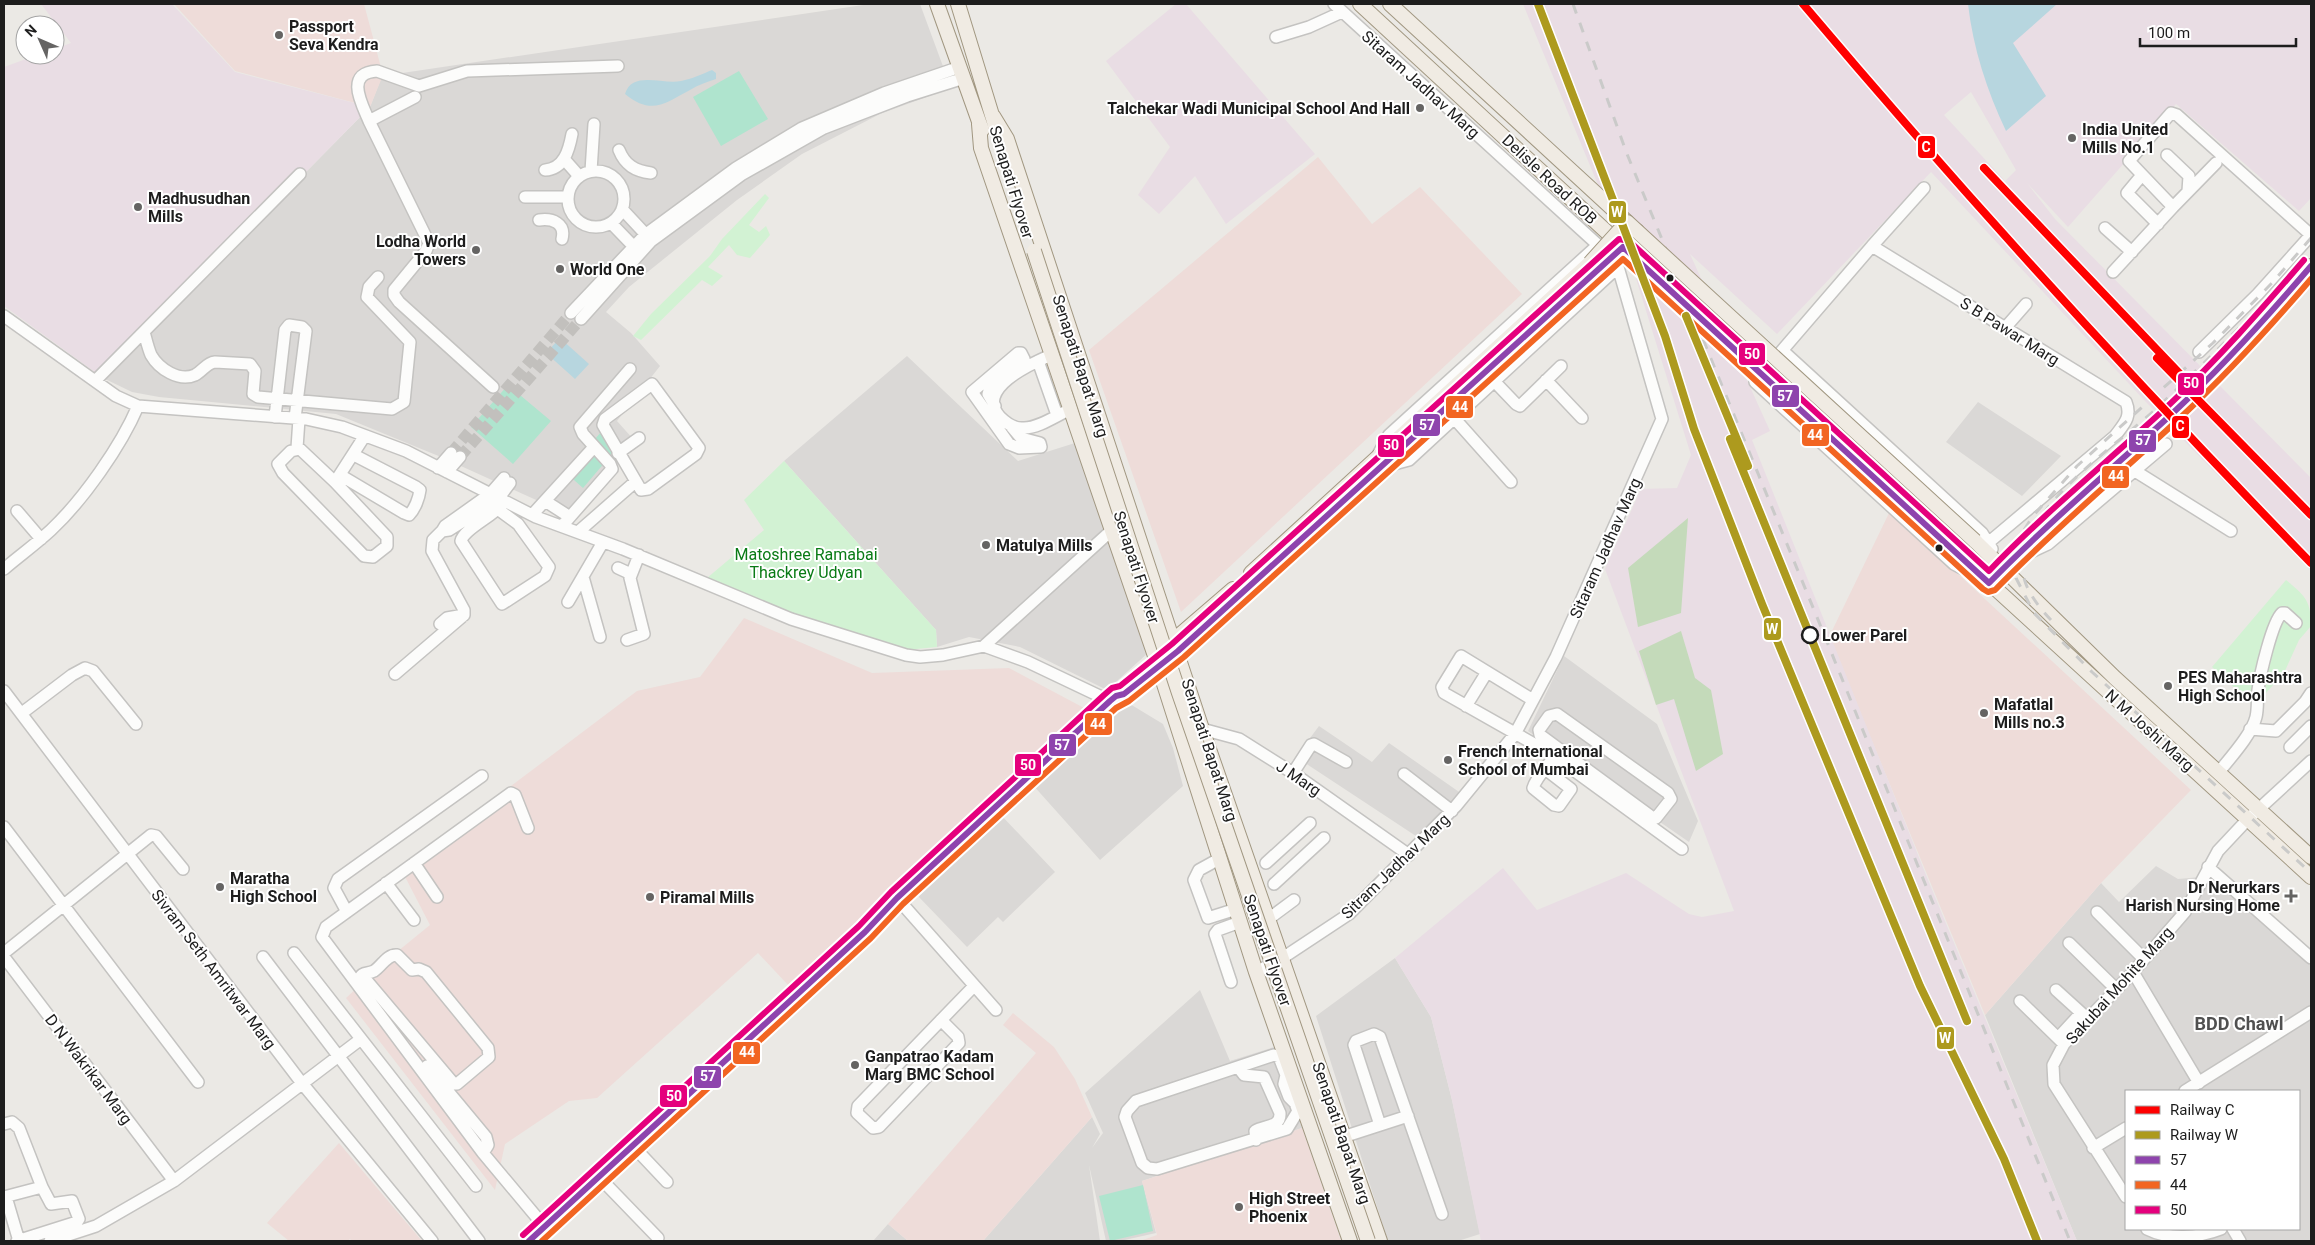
<svg xmlns="http://www.w3.org/2000/svg" width="2315" height="1245" font-family="Roboto,sans-serif">
	<rect width="100%" height="100%" fill="#ebe9e5"/>
	<!-- residential -->
	<path fill="#dad8d6" fill-rule="evenodd" d="M870 4H920L951 88 880 114 802 154 737 200 629 287 606 312 631 333 660 366 617 421 634 440 565 513 441 457 336 414 159 397 132 392 103 378 370 107 382 76Z
		M907 356 1018 461 1075 443 1149 652 1107 690 1020 647 969 637 937 647 936 630 784 461Z
		M1978 402 2061 456 2022 496 1946 442Z
		M1564 656 1657 724 1698 821 1689 842 1528 731Z
		M1125 701 1163 724 1173 748 1183 786 1100 860 1032 784Z
		M1319 726 1372 762 1389 743 1462 794 1422 840 1296 757Z
		M1000 814 1055 872 1003 922 998 917 967 947 917 895Z
		M2156 866 2178 879 2212 876 2311 966V1241H2077L1985 1015 2101 883 2119 902ZM2126 1091H2299V1229H2126Z
		M1395 958 1431 1017 1452 1100 1480 1234 1458 1241H1388L1316 1016Z
		M1200 990 1230 1061 1274 1047 1302 1128 1142 1181 1156 1233 1120 1241H1106L1089 1165 1100 1241H983L1092 1117 1100 1134 1092 1148 1103 1133 1085 1093Z
		M888 1224 908 1241H873Z"/>
	<!-- commercial -->
	<path fill="#eedcd9" d="M174 4H364L383 75 370 107 235 71Z
		M1318 157 1372 224 1420 187 1522 294 1181 612 1089 350Z
		M1890 511 2191 790 2101 883 1985 1015 1829 637Z
		M744 618 872 673 1009 668 1086 709 789 986 758 953 597 1098 569 1101 505 1144 495 1190 346 998 387 960 430 925 401 869 637 691 700 677Z
		M1013 1013 1054 1047 1075 1079 1092 1117 983 1241H908L888 1224 1036 1053 1003 1025Z
		M1302 1128 1341 1241H1140L1157 1235 1142 1181Z
		M339 1143 422 1241H352L350 1239 348 1241H289L267 1223Z"/>
	<!-- industrial -->
	<path fill="#e9dde4" fill-rule="evenodd" d="M41 4H172L235 72 370 107 103 378 4 306V67L37 55H55V49L71 43Z
		M1176 4H1186L1315 154 1226 224 1195 176 1159 214 1138 195 1170 147 1106 61Z
		M1523 4H2311V198L2299 211 2176 104 2068 227 2027 183 2055 219 2311 478V570L2145 401 1931 172 1777 334 1690 254 1770 431 1752 440 1926 875 2077 1241H1481L1452 1100 1431 1017 1395 958 1503 868 1537 910 1626 873 1689 914 1702 917 1734 911 1605 569 1641 489 1677 488 1691 455 1633 269ZM1971 92 2016 170 2005 181 1944 115Z"/>
	<!-- forest -->
	<path fill="#c4daba" d="M1688 518 1681 613 1638 627 1628 568Z
		M1681 631 1695 678 1711 690 1723 754 1696 771 1674 699 1656 705 1639 651Z"/>
	<!-- park -->
	<path fill="#d2f2d3" d="M765 194 769 198 749 225 759 232 766 226 770 235 750 258 737 255 729 245 708 267 723 276 712 286 702 280 641 340 633 336 651 314 710 256 722 239Z
		M784 461 936 630 937 647 906 650 849 637 707 578 764 530 744 500Z
		M2286 580C2305 596 2311 600 2311 626L2299 640 2284 673 2254 706 2212 667Z"/>
	<!-- pitch -->
	<path fill="#afe4ce" d="M739 71 768 119 721 146 693 97Z
		M508 385 551 421 513 464 471 427Z
		M601 432 618 447 583 488 566 473Z
		M1143 1185 1153 1231 1110 1241 1099 1196Z"/>
	<!-- water -->
	<path fill="#b7d6df" d="M1968 4H2057L2013 43 2046 96 2006 131C1987 91 1973 48 1968 4Z
		M712 70 716 73V79C707 82 698 85 690 90 665 103 652 116 625 94 632 70 663 85 681 81 692 79 702 74 712 70Z
		M560 338 589 364 575 379 546 353Z"/>
	<g fill="none" stroke-linecap="round" stroke-linejoin="round">
		<!-- minor-tunnel -->
		<path stroke="#c2c0bd" stroke-width="11" stroke-dasharray="11 5.5" stroke-linecap="butt" d="M451 453 571 313
			M460 457 581 319"/>
		<defs>
			<path id="minor" d="M1276 37 1309 27 1342 12
				M415 97 369 121 429 243 426 251 394 290V295L399 302 493 387
				M369 121C362 104 344 73 377 71L419 86 467 71 618 66
				M619 150C625 165 635 171 651 173
				M2167 155 2189 176 2188 191
				M564 159 579 176
				M545 170C564 169 569 150 572 134
				M568 199a28 28 0 1 1 56 0a28 28 0 1 1-56 0Z
				M591 171 594 124
				M2142 175 2127 193 2158 224
				M525 197H568
				M2173 207 2216 163
				M622 209 650 239
				M539 220C552 218 566 223 562 239
				M611 223 639 252
				M2105 228 2132 252
				M1872 246 1924 188
				M2113 272 2173 207 2129 161 2171 113 2177 115 2311 235
				M571 313 645 235 736 168 802 128 884 93 960 67
				M4 316 116 396 138 406 306 419 342 427 406 451 536 517 623 549 791 619 906 655 920 657 943 655 984 646 1028 662 1110 701
				M581 319 651 241 741 175 824 128 907 96 964 78
				M2005 328 2026 304
				M144 332C146 339 148 348 151 355 159 369 179 382 195 375 203 371 206 363 215 362L250 364 255 371 253 394 258 397 392 409 404 402 410 342 367 297 369 287 378 277
				M1783 351 1982 533 1992 549
				M2199 352 2258 294 2311 235
				M1051 355C1033 363 974 388 1000 417 1006 423 1015 429 1024 428 1039 428 1057 415 1071 409
				M1038 361 1057 415
				M1546 380 1582 418
				M95 381 300 174
				M1494 381 1516 404 1520 406 1561 366
				M652 384 699 448 696 454 648 489 641 490 603 425 605 419Z
				M995 406 988 394 990 388 1024 359 1021 353H1018L972 392 1009 444 1019 448 1041 447 1040 443 1021 438 1010 425
				M275 417 285 330 289 325 302 327 306 331 295 418
				M1454 418 1511 482
				M297 448 299 419
				M618 453 639 438
				M1379 453 1389 435 1598 245
				M1383 467 1409 460 1618 267
				M438 468 451 453
				M2135 471 2231 531
				M447 472 460 457
				M340 475 404 513 409 515C415 509 419 498 420 490L416 487 354 455
				M504 478 490 494 445 526 442 531 449 530 498 499 510 483
				M335 482 300 449 291 451 278 464 283 473 364 556 373 557 387 546V537L335 482 364 437
				M545 501 570 517
				M499 510 518 524 549 567 545 576 502 604 461 541C464 528 495 516 504 502
				M17 511 41 539
				M532 515 594 447
				M562 526 612 469 610 464 583 434 580 427 630 369
				M578 532 635 482
				M2014 560 2048 544 2166 444
				M618 568 631 574
				M4 569C19 556 36 544 51 530 83 500 121 446 138 406
				M1977 576 1954 564 1755 382 1872 246 2126 402C2132 417 2124 424 2115 436L1988 543
				M583 577 600 637
				M568 602 603 542
				M440 624 447 618 464 615
				M627 640 644 634 630 578 639 555
				M984 646 1112 530 1118 528
				M395 674 464 615V610L432 551 433 540 442 531
				M4 691 301 1082 432 1241
				M1533 700 1461 656 1442 687 1444 693 1550 753 1682 849
				M1466 706 1487 672
				M22 713 72 675 85 668 93 671 136 724
				M2250 729 2276 731 2305 702 2311 693
				M1196 731 1202 729 1239 739 1293 773 1409 855
				M2290 747 2311 726
				M1545 769 1571 789 1559 806 1554 805 1533 788C1536 777 1548 766 1555 756
				M2219 772C2230 758 2252 734 2256 717 2258 709 2257 699 2258 690 2260 675 2272 622 2282 613H2285L2296 623
				M1293 773 1311 745 1314 744 1346 762
				M1404 774 1452 811
				M1645 822 1650 816 1656 818 1671 799 1668 793 1557 714 1549 716 1539 730 1540 735 1649 815
				M4 827 198 1082
				M528 828 515 795 511 793 326 927 322 937 483 1153 544 1226
				M1219 859 1199 870 1194 880 1208 918 1230 911
				M414 863 437 897
				M1266 863 1310 823
				M2208 867 2311 958
				M386 883 414 920
				M1274 884 1324 838
				M897 898 996 1010
				M347 912 334 888 338 879 482 776
				M2097 912 2144 959
				M1267 920 1294 900
				M2069 943 2116 989
				M4 953 151 835 156 836 183 869
				M294 953 476 1186
				M4 957 174 1181
				M263 957 479 1241
				M1256 972 1281 959 1349 914 1456 806 1515 734 1556 657 1662 419 1618 267 1598 245 1334 4
				M2133 972 2199 1083
				M1231 982 1215 934 1218 930 1240 922
				M362 988 358 981C363 970 366 975 374 971 382 966 387 954 397 955L412 970 419 969 426 972 488 1048 489 1057 457 1084H454L362 975
				M2056 990 2088 1019
				M2020 1001 2064 1044
				M941 1020 958 1037 959 1043 879 1127 873 1128 857 1113 858 1106 974 986
				M2058 1038 2081 1013
				M1274 1055 1279 1057 1286 1075 1284 1084 1289 1097 1295 1103 1298 1111 1287 1129 1157 1169 1148 1168 1142 1163 1125 1117 1127 1111 1136 1101Z
				M427 1066 486 1137 488 1145 483 1153
				M1238 1067 1244 1075 1264 1077 1280 1113C1281 1128 1264 1125 1255 1131L1256 1140
				M2185 1091 2311 1012
				M4 1124 12 1122 19 1128 42 1187 4 1197
				M1380 1125 1354 1045 1356 1041 1374 1034 1380 1037 1442 1214
				M1343 1137 1408 1116
				M633 1146 667 1182
				M2093 1148 2126 1128
				M599 1177 658 1238
				M6 1197 19 1241
				M2126 1197 2054 1084 2053 1065 2064 1044 2133 972 2185 912 2218 851 2248 819 2311 761
				M2147 1229C2169 1240 2198 1238 2221 1229
				M2233 1229 2240 1241
				M17 1241 77 1222 79 1219 72 1201 51 1204 42 1187
				M50 1241 96 1226 174 1181 361 1039"/>
			<path id="major" d="M937 4 982 130
				M958 4 995 125
				M1360 4 1623 247 1637 231
				M1390 4 1627 222
				M993 116 1007 139 1202 729 1380 1241
				M979 124 981 148 1155 656 1256 972 1350 1241
				M1975 541 2115 678 2311 857
				M1961 557 2311 877
				M1251 573 1590 263
				M1989 583C2047 520 2115 468 2176 410 2224 365 2268 316 2311 266
				M1168 645 1233 589
				M529 1241 865 932 897 898 1110 701 1116 696 1124 694 1178 651 1597 271"/>
		</defs>
		<!-- minor casing -->
		<use href="#minor" stroke="#c4c3c1" stroke-width="14"/>
		<!-- major casing -->
		<use href="#major" stroke="#a19781" stroke-width="16"/>
		<!-- minor -->
		<use href="#minor" stroke="#fcfcfb" stroke-width="11"/>
		<!-- major -->
		<use href="#major" stroke="#f0ebe3" stroke-width="14"/>
		<!-- rail -->
		<path stroke="#cacac9" stroke-width="3" stroke-dasharray="10 10" stroke-linecap="butt" d="M1573 4 1627 154 1821 627 2070 1241
			M2311 238 2272 283 2213 343 2077 466 2033 516 2024 530 2015 551 2016 578 2034 613 2092 672 2311 873
			M2051 620C2035 603 2018 581 2023 556 2034 500 2115 446 2156 409 2195 372 2232 336 2269 297"/>
		<defs>
			<path id="major-bridge" d="M1034 251 1179 693 1368 1241
				M1590 263 1627 222 1975 541
				M1597 271 1623 247 1961 557"/>
		</defs>
		<!-- major-bridge casing -->
		<use href="#major-bridge" stroke="#a19781" stroke-width="16" stroke-linecap="butt"/>
		<!-- major-bridge -->
		<use href="#major-bridge" stroke="#f0ebe3" stroke-width="14"/>
		<defs>
			<path id="bus-1" d="M529 1241 865 932 897 898 1110 701 1116 696 1124 694 1178 651 1623 247 1989 583C2048 522 2114 468 2176 410 2224 365 2268 316 2311 266"/>
			<path id="bus-2" d="M542 1241 871 938 903 904 1116 708 1129 701 1184 657 1623 259 1983 589 1988 592 1995 590C2054 529 2119 475 2181 417 2227 374 2270 327 2311 279"/>
			<path id="bus-3" d="M523 1235 859 926 891 892 1104 695 1112 688 1120 686 1172 644 1619 239 1629 241 1989 571C2046 511 2110 460 2170 404 2218 359 2261 310 2304 260"/>
		</defs>
		<!-- bus-1 casing -->
		<use href="#bus-1" stroke="#fff" stroke-width="10"/>
		<!-- bus-2 casing -->
		<use href="#bus-2" stroke="#fff" stroke-width="10"/>
		<!-- bus-3 casing -->
		<use href="#bus-3" stroke="#fff" stroke-width="10"/>
		<!-- bus-1 -->
		<use href="#bus-1" stroke="#8e44ad" stroke-width="6"/>
		<!-- bus-2 -->
		<use href="#bus-2" stroke="#f26522" stroke-width="6"/>
		<!-- bus-3 -->
		<use href="#bus-3" stroke="#e5007d" stroke-width="6"/>
		<defs>
			<path id="rail-1" d="M1803 4C1966 197 2135 382 2311 563
				M1984 168 2182 376
				M2157 358 2311 515"/>
			<path id="rail-2" d="M1538 4 1665 336 1694 429 1762 604 1920 986 2004 1159 2037 1241
				M1686 316 1748 466
				M1730 439 1967 1021"/>
		</defs>
		<!-- rail-1 casing -->
		<use href="#rail-1" stroke="#fff" stroke-width="11"/>
		<!-- rail-2 casing -->
		<use href="#rail-2" stroke="#fff" stroke-width="11"/>
		<!-- rail-1 -->
		<use href="#rail-1" stroke="#f00" stroke-width="8"/>
		<!-- rail-2 -->
		<use href="#rail-2" stroke="#ad9a1e" stroke-width="8"/>
	</g>
	<!-- markers -->
	<g fill="#656463" stroke="#fff" stroke-width="2">
		<circle cx="279" cy="35" r="5"/>
		<circle cx="1420" cy="108" r="5"/>
		<circle cx="2072" cy="138" r="5"/>
		<circle cx="138" cy="207" r="5"/>
		<circle cx="476" cy="250" r="5"/>
		<circle cx="560" cy="269" r="5"/>
		<circle cx="986" cy="545" r="5"/>
		<circle cx="2168" cy="686" r="5"/>
		<circle cx="1984" cy="713" r="5"/>
		<circle cx="1448" cy="760" r="5"/>
		<circle cx="220" cy="887" r="5"/>
		<path d="M2288.5 888.5h5v5h5v5h-5v5h-5v-5h-5v-5h5z"/>
		<circle cx="650" cy="897" r="5"/>
		<circle cx="855" cy="1065" r="5"/>
		<circle cx="1239" cy="1207" r="5"/>
	</g>
	<g fill="#1d1d1d" stroke="#fff" stroke-width="2">
		<circle cx="1670" cy="278" r="4.5"/>
		<circle cx="1939" cy="548" r="4.5"/>
	</g>
	<circle fill="#fff" stroke="#1d1d1d" stroke-width="2.5" cx="1810" cy="635" r="8"/>
	<g text-anchor="middle" stroke-width="4" stroke-linejoin="round" paint-order="stroke">
		<!-- poi labels -->
		<g font-size="16" font-weight="bold" fill="#1d1d1d" stroke="#fff" text-anchor="start">
			<text x="289" y="32">Passport<tspan x="289" dy="18">Seva Kendra</tspan></text>
			<text x="1410" y="114" text-anchor="end">Talchekar Wadi Municipal School And Hall</text>
			<text x="2082" y="135">India United<tspan x="2082" dy="18">Mills No.1</tspan></text>
			<text x="148" y="204">Madhusudhan<tspan x="148" dy="18">Mills</tspan></text>
			<text x="466" y="247" text-anchor="end">Lodha World<tspan x="466" dy="18">Towers</tspan></text>
			<text x="570" y="275">World One</text>
			<text x="996" y="551">Matulya Mills</text>
			<text x="2178" y="683">PES Maharashtra<tspan x="2178" dy="18">High School</tspan></text>
			<text x="1994" y="710">Mafatlal<tspan x="1994" dy="18">Mills no.3</tspan></text>
			<text x="1458" y="757">French International<tspan x="1458" dy="18">School of Mumbai</tspan></text>
			<text x="230" y="884">Maratha<tspan x="230" dy="18">High School</tspan></text>
			<text x="2280" y="893" text-anchor="end">Dr Nerurkars<tspan x="2280" dy="18">Harish Nursing Home</tspan></text>
			<text x="660" y="903">Piramal Mills</text>
			<text x="865" y="1062">Ganpatrao Kadam<tspan x="865" dy="18">Marg BMC School</tspan></text>
			<text x="1249" y="1204">High Street<tspan x="1249" dy="18">Phoenix</tspan></text>
		</g>
		<!-- street labels -->
		<g font-size="16" fill="#1d1d1d" stroke="#fff">
			<text transform="translate(1421 84) rotate(42)" y="6">Sitaram Jadhav Marg</text>
			<text transform="translate(1550 179) rotate(43)" y="6">Delisle Road ROB</text>
			<text transform="translate(1012 182) rotate(73)" y="6">Senapati Flyover</text>
			<text transform="translate(2010 331) rotate(32)" y="6">S B Pawar Marg</text>
			<text transform="translate(1081 366) rotate(72)" y="6">Senapati Bapat Marg</text>
			<text transform="translate(1605 548) rotate(-66)" y="6">Sitaram Jadhav Marg</text>
			<text transform="translate(1137 567) rotate(72)" y="6">Senapati Flyover</text>
			<text transform="translate(2150 730) rotate(42)" y="6">N M Joshi Marg</text>
			<text transform="translate(1210 750) rotate(72)" y="6">Senapati Bapat Marg</text>
			<text transform="translate(1299 778) rotate(34)" y="6">J Marg</text>
			<text transform="translate(1395 866) rotate(-44)" y="6">Sitram Jadhav Marg</text>
			<text transform="translate(1268 950) rotate(71)" y="6">Senapati Flyover</text>
			<text transform="translate(214 969) rotate(53)" y="6">Sivram Seth Amritwar Marg</text>
			<text transform="translate(2119 985) rotate(-48)" y="6">Sakubai Mohite Marg</text>
			<text transform="translate(89 1069) rotate(53)" y="6">D N Wakrikar Marg</text>
			<text transform="translate(1342 1133) rotate(71)" y="6">Senapati Bapat Marg</text>
		</g>
		<!-- park labels -->
		<g font-size="16" fill="#0a7b16" stroke="#fff">
			<text x="806" y="560">Matoshree Ramabai<tspan x="806" dy="18">Thackrey Udyan</tspan></text>
		</g>
		<!-- stop labels -->
		<g font-size="16" font-weight="bold" fill="#1d1d1d" stroke="#fff" text-anchor="start">
			<text x="1822" y="641">Lower Parel</text>
		</g>
		<!-- neighbourhood labels -->
		<g font-size="18" font-weight="bold" fill="#505050" stroke="#fff">
			<text x="2239" y="1030">BDD Chawl</text>
		</g>
	</g>
	<g stroke="#fff" stroke-width="2">
		<rect x="1917" y="135" width="19" height="24" rx="5" fill="#f00"/>
		<rect x="1608" y="200" width="19" height="24" rx="5" fill="#ad9a1e"/>
		<rect x="1738" y="342" width="28" height="24" rx="5" fill="#e5007d"/>
		<rect x="2177" y="372" width="28" height="24" rx="5" fill="#e5007d"/>
		<rect x="1771" y="384" width="29" height="24" rx="5" fill="#8e44ad"/>
		<rect x="1445" y="395" width="29" height="24" rx="5" fill="#f26522"/>
		<rect x="1412" y="413" width="29" height="24" rx="5" fill="#8e44ad"/>
		<rect x="2171" y="415" width="19" height="24" rx="5" fill="#f00"/>
		<rect x="1801" y="423" width="29" height="24" rx="5" fill="#f26522"/>
		<rect x="2128" y="429" width="29" height="24" rx="5" fill="#8e44ad"/>
		<rect x="1377" y="434" width="28" height="24" rx="5" fill="#e5007d"/>
		<rect x="2101" y="465" width="29" height="24" rx="5" fill="#f26522"/>
		<rect x="1763" y="617" width="19" height="24" rx="5" fill="#ad9a1e"/>
		<rect x="1084" y="712" width="29" height="24" rx="5" fill="#f26522"/>
		<rect x="1048" y="733" width="29" height="24" rx="5" fill="#8e44ad"/>
		<rect x="1014" y="753" width="28" height="24" rx="5" fill="#e5007d"/>
		<rect x="1936" y="1026" width="19" height="24" rx="5" fill="#ad9a1e"/>
		<rect x="732" y="1041" width="29" height="24" rx="5" fill="#f26522"/>
		<rect x="693" y="1065" width="29" height="24" rx="5" fill="#8e44ad"/>
		<rect x="659" y="1084" width="29" height="24" rx="5" fill="#e5007d"/>
	</g>
	<g font-size="14" text-anchor="middle" font-weight="bold" fill="#fff">
		<text x="1926" y="152">C</text>
		<text x="1617" y="217">W</text>
		<text x="1752" y="359">50</text>
		<text x="2191" y="388">50</text>
		<text x="1785" y="401">57</text>
		<text x="1460" y="412">44</text>
		<text x="1427" y="430">57</text>
		<text x="2180" y="431">C</text>
		<text x="1815" y="440">44</text>
		<text x="2143" y="445">57</text>
		<text x="1391" y="450">50</text>
		<text x="2116" y="481">44</text>
		<text x="1772" y="634">W</text>
		<text x="1098" y="729">44</text>
		<text x="1062" y="750">57</text>
		<text x="1028" y="770">50</text>
		<text x="1945" y="1043">W</text>
		<text x="747" y="1057">44</text>
		<text x="708" y="1081">57</text>
		<text x="674" y="1101">50</text>
	</g>
	<!-- border -->
	<rect width="2315" height="1245" fill="none" stroke="#1d1d1d" stroke-width="10"/>
	<!-- legend -->
	<rect x="2125" y="1090" width="175" height="140" fill="#ffffff" stroke="#a5a5a5"/>
	<rect x="2135" y="1106" width="25" height="8" fill="#ff0000" stroke="#a5a5a5"/>
	<text x="2170" y="1115" font-size="15" fill="#1d1d1d">Railway C</text>
	<rect x="2135" y="1131" width="25" height="8" fill="#ad9a1e" stroke="#a5a5a5"/>
	<text x="2170" y="1140" font-size="15" fill="#1d1d1d">Railway W</text>
	<rect x="2135" y="1156" width="25" height="8" fill="#8e44ad" stroke="#a5a5a5"/>
	<text x="2170" y="1165" font-size="15" fill="#1d1d1d">57</text>
	<rect x="2135" y="1181" width="25" height="8" fill="#f26522" stroke="#a5a5a5"/>
	<text x="2170" y="1190" font-size="15" fill="#1d1d1d">44</text>
	<rect x="2135" y="1206" width="25" height="8" fill="#e5007d" stroke="#a5a5a5"/>
	<text x="2170" y="1215" font-size="15" fill="#1d1d1d">50</text>
	<!-- north arrow -->
	<g transform="translate(40 40) rotate(315)"><circle r="24" fill="#ffffff" stroke="#a5a5a5"/>
	<path d="M0-4L9 19L0 12L-9 19Z" fill="#656463"/>
	<text y="-8" font-size="14" font-weight="bold" text-anchor="middle" fill="#1d1d1d">N</text>
	</g>
	<!-- scale -->
	<path d="M2140 38v8h156v-8" fill="none" stroke="#1d1d1d" stroke-width="2.5"/>
	<text x="2148" y="38" font-size="15" fill="#1d1d1d" stroke="#ffffff" stroke-width="4" paint-order="stroke">100 m</text>
</svg>
